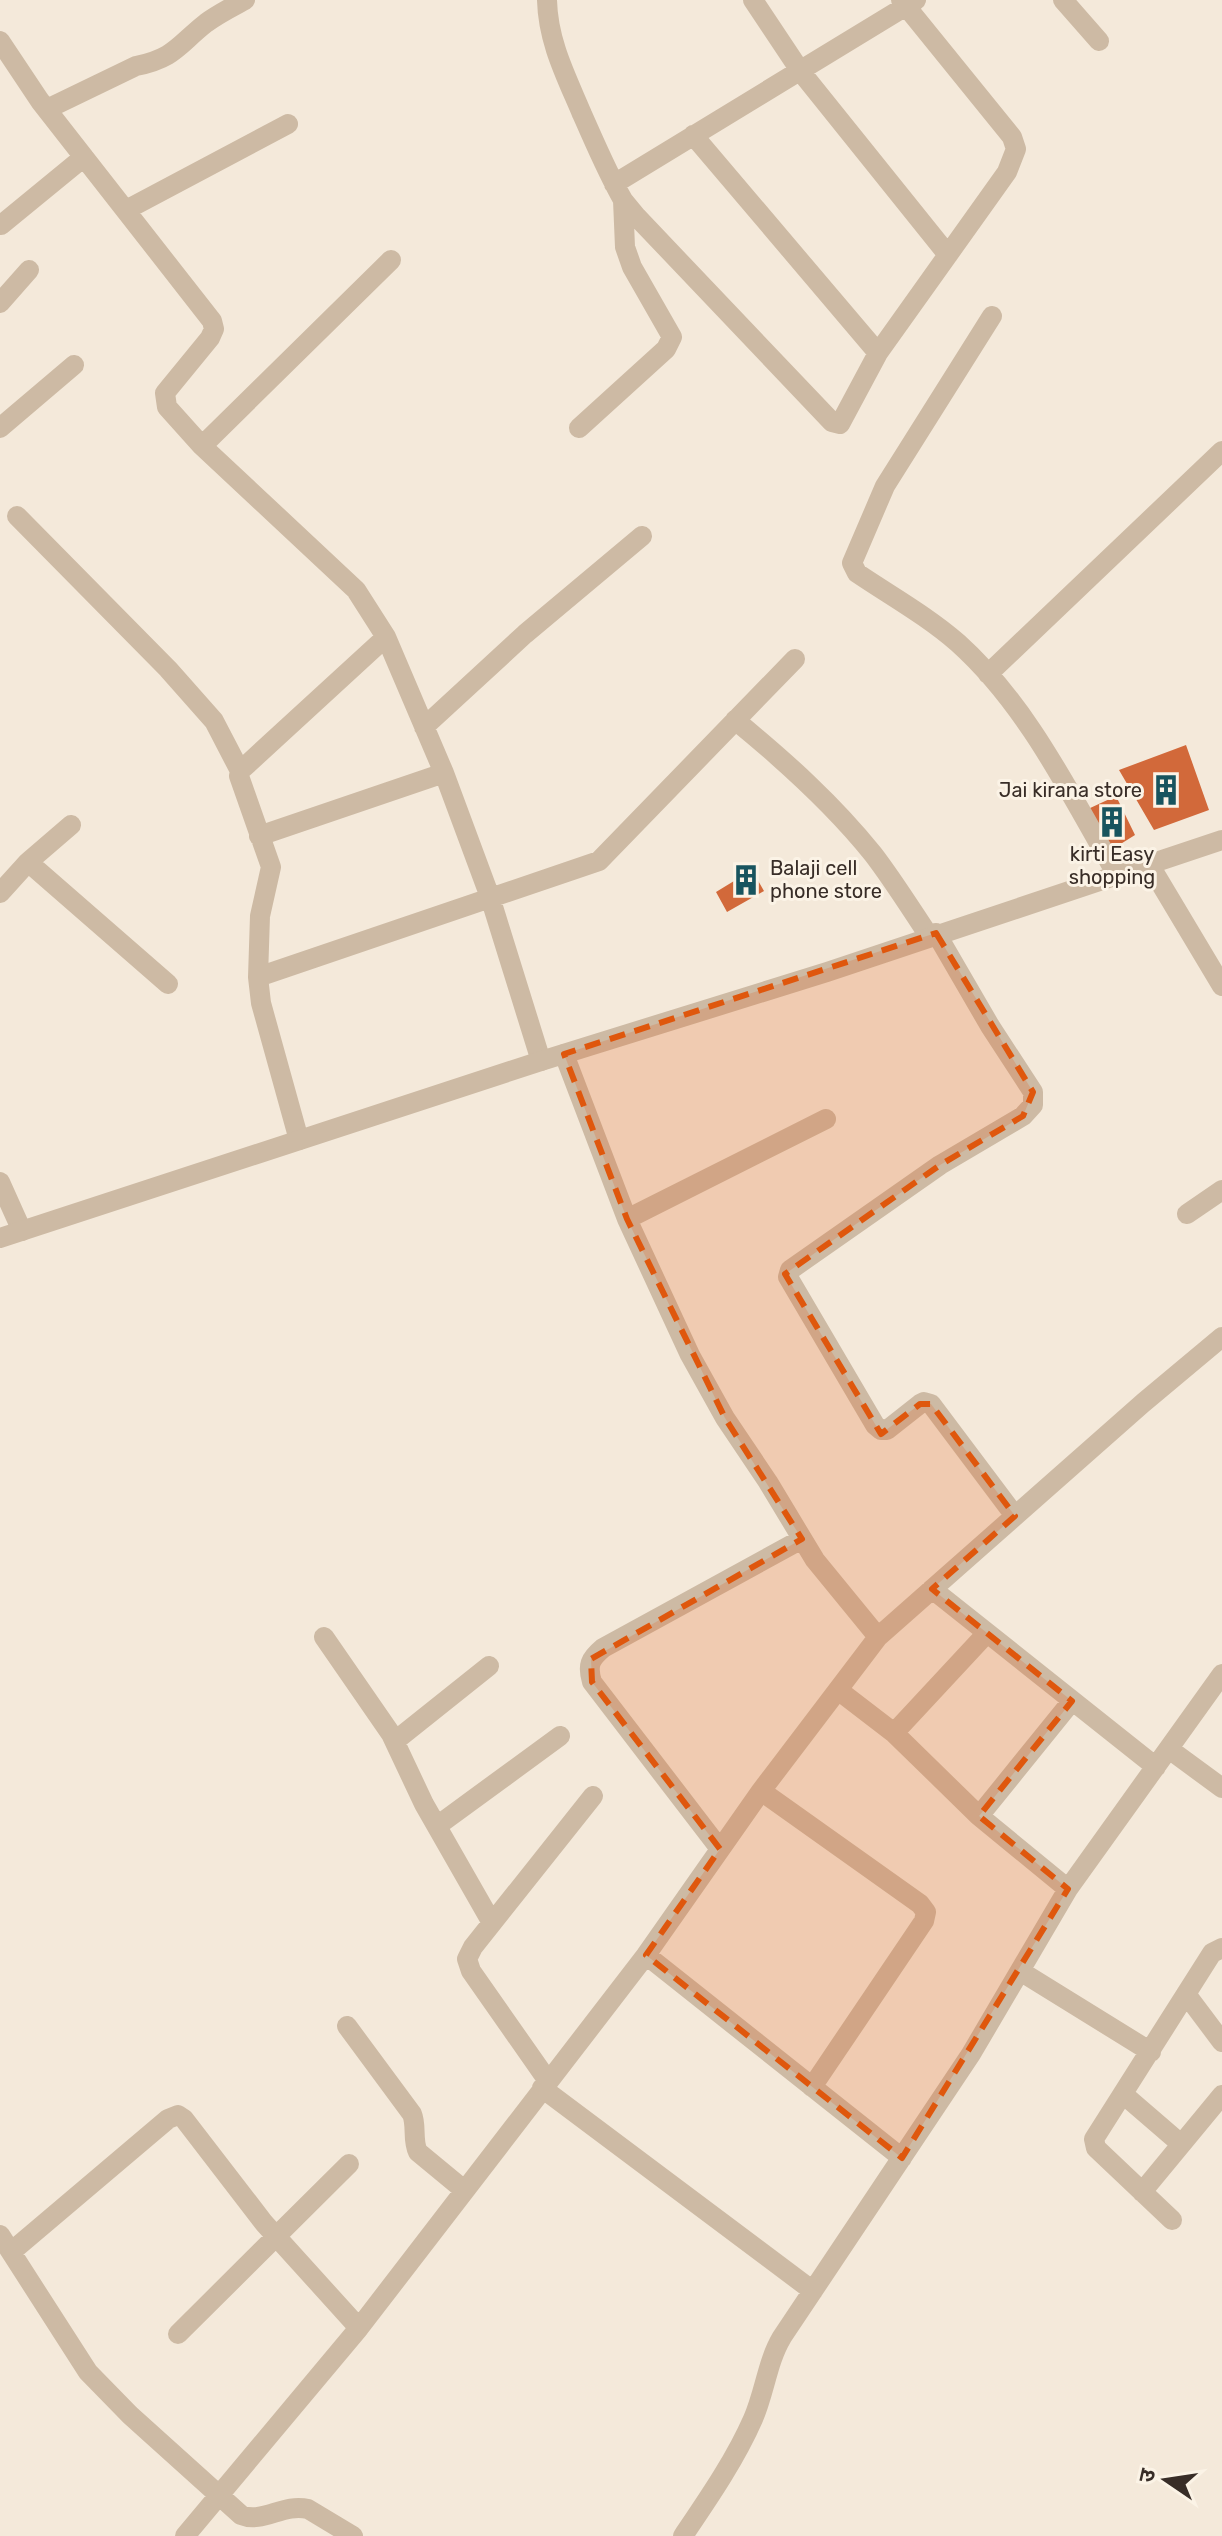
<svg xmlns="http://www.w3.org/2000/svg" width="1222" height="2536" font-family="Rubik,'Noto Sans Devanagari',sans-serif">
	<rect width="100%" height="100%" fill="#f4e9da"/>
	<!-- building -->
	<path fill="#d2693a" d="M1186 745 1209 810 1154 830 1119 770Z
		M1116 796 1135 835 1111 850 1088 809Z
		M752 870 764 891 727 912 716 892Z"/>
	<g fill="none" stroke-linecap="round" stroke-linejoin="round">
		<!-- minor -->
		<path stroke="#cdbaa4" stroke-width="20" d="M547 0C548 42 566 76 582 114 595 143 607 172 623 200L637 217 832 422 840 424 878 353 1007 172 1016 149 1012 137 901 0
			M753 0 801 72 948 255
			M1063 0 1099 41
			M0 41 40 101 212 321 214 329 210 338 165 393 167 407 202 446 356 590 386 637 444 773 490 897 541 1061
			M47 109 136 66C175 58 178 45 206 23 218 14 232 7 245 0
			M693 135 878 353
			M614 184 916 0
			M126 210 288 124
			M1 225 84 157
			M0 303 29 270
			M992 316 885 486 852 563 857 573C891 596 927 616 958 643 1028 706 1070 794 1117 875
			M0 428 74 365
			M579 428 666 349 672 337 632 267 625 247 623 200
			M202 446 391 260
			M17 516 168 669 214 721 240 771
			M988 674 1222 451
			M735 720C785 761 833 804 873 854 893 880 911 909 929 936
			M424 727 525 634 642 536
			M259 836 444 773
			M28 862 168 984
			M1149 864 1222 986
			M0 893 28 862 71 825
			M936 933 990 1026 1033 1092V1105L1023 1116 940 1165 790 1270 788 1277 875 1425 881 1430H887L920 1404 924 1402 931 1404 1015 1516
			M258 977 599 861 795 659
			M564 1054 627 1219 690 1355 725 1418 768 1482 815 1560 878 1637
			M299 1140 261 1003 258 977 260 916 271 867 239 776 240 771 386 637
			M0 1182 22 1231
			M1187 1214 1222 1190
			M627 1219 826 1119
			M932 1589 1156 1767
			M324 1637 391 1734 424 1804 492 1923
			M838 1690 894 1733 979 1816 1068 1889
			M894 1733 987 1633
			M395 1741 489 1666
			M1169 1749 1222 1788
			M761 1791 920 1904 926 1912 924 1921 812 2087
			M979 1816 1072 1701
			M437 1826 560 1736
			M720 1849 592 1682C587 1665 590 1659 603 1648L802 1539
			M646 1955 902 2158
			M1020 1971 1151 2052
			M1186 1994 1222 2042
			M347 2026 412 2114C417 2126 412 2140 418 2152L464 2190
			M548 2081 471 1971 467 1959 473 1947 593 1796
			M542 2088 813 2291
			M1123 2094 1181 2144
			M1142 2192 1222 2095
			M1172 2220 1096 2148 1094 2139 1212 1953 1222 1948
			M0 2235 88 2372 130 2415 241 2515C263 2524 283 2503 308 2509L353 2536
			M11 2252 168 2119 178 2115 184 2119 264 2223 359 2328
			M178 2334 349 2164
			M185 2536 359 2328 646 1955 761 1791 878 1637 1143 1403 1222 1337
			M683 2536C708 2499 735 2460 753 2419 765 2392 767 2362 782 2337L971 2054 1068 1889 1222 1674"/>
		<!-- tertiary -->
		<path stroke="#cdbaa4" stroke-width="20" d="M0 1238 541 1061 827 972 1222 840"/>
	</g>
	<!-- marked area -->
	<path fill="#df570d" fill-opacity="0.2" stroke="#df570d" stroke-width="6" stroke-dasharray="16 10" stroke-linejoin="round" d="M936 933 1033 1092 1023 1116 940 1165 785 1274 881 1434 920 1404H931L1015 1516 932 1589 1072 1701 979 1816 1068 1889 902 2158 646 1955 720 1849 592 1682 591 1659 802 1539 725 1418 627 1219 564 1054Z"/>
	<!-- icons -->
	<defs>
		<symbol id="building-bare" viewBox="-9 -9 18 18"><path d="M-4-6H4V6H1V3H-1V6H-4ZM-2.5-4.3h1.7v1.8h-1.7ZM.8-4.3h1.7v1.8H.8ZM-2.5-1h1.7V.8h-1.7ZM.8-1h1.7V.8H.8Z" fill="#18545e" stroke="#fbf3e6" stroke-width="2.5" paint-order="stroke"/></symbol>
	</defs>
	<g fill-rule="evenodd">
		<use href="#building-bare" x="1144" y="768" width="44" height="44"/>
		<use href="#building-bare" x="1090" y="800" width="44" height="44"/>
		<use href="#building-bare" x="724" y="858" width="44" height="44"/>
	</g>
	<g text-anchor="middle" stroke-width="6" stroke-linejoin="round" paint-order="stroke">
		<!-- poi labels -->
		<g font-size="20" fill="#382d27" stroke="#fbf3e6" text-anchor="end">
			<text x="1142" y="797">Jai kirana store</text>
			<text x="1112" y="861" text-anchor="middle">kirti Easy<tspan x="1112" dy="23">shopping</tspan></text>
			<text x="770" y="875" text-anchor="start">Balaji cell<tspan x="770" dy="23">phone store</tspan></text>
		</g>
	</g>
	<!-- north arrow -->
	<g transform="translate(1166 2480) rotate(283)" stroke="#fbf3e6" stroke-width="6" paint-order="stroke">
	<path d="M0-6L14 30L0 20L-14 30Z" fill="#382d27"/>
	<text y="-12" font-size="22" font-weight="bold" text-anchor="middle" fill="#382d27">उ</text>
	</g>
</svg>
